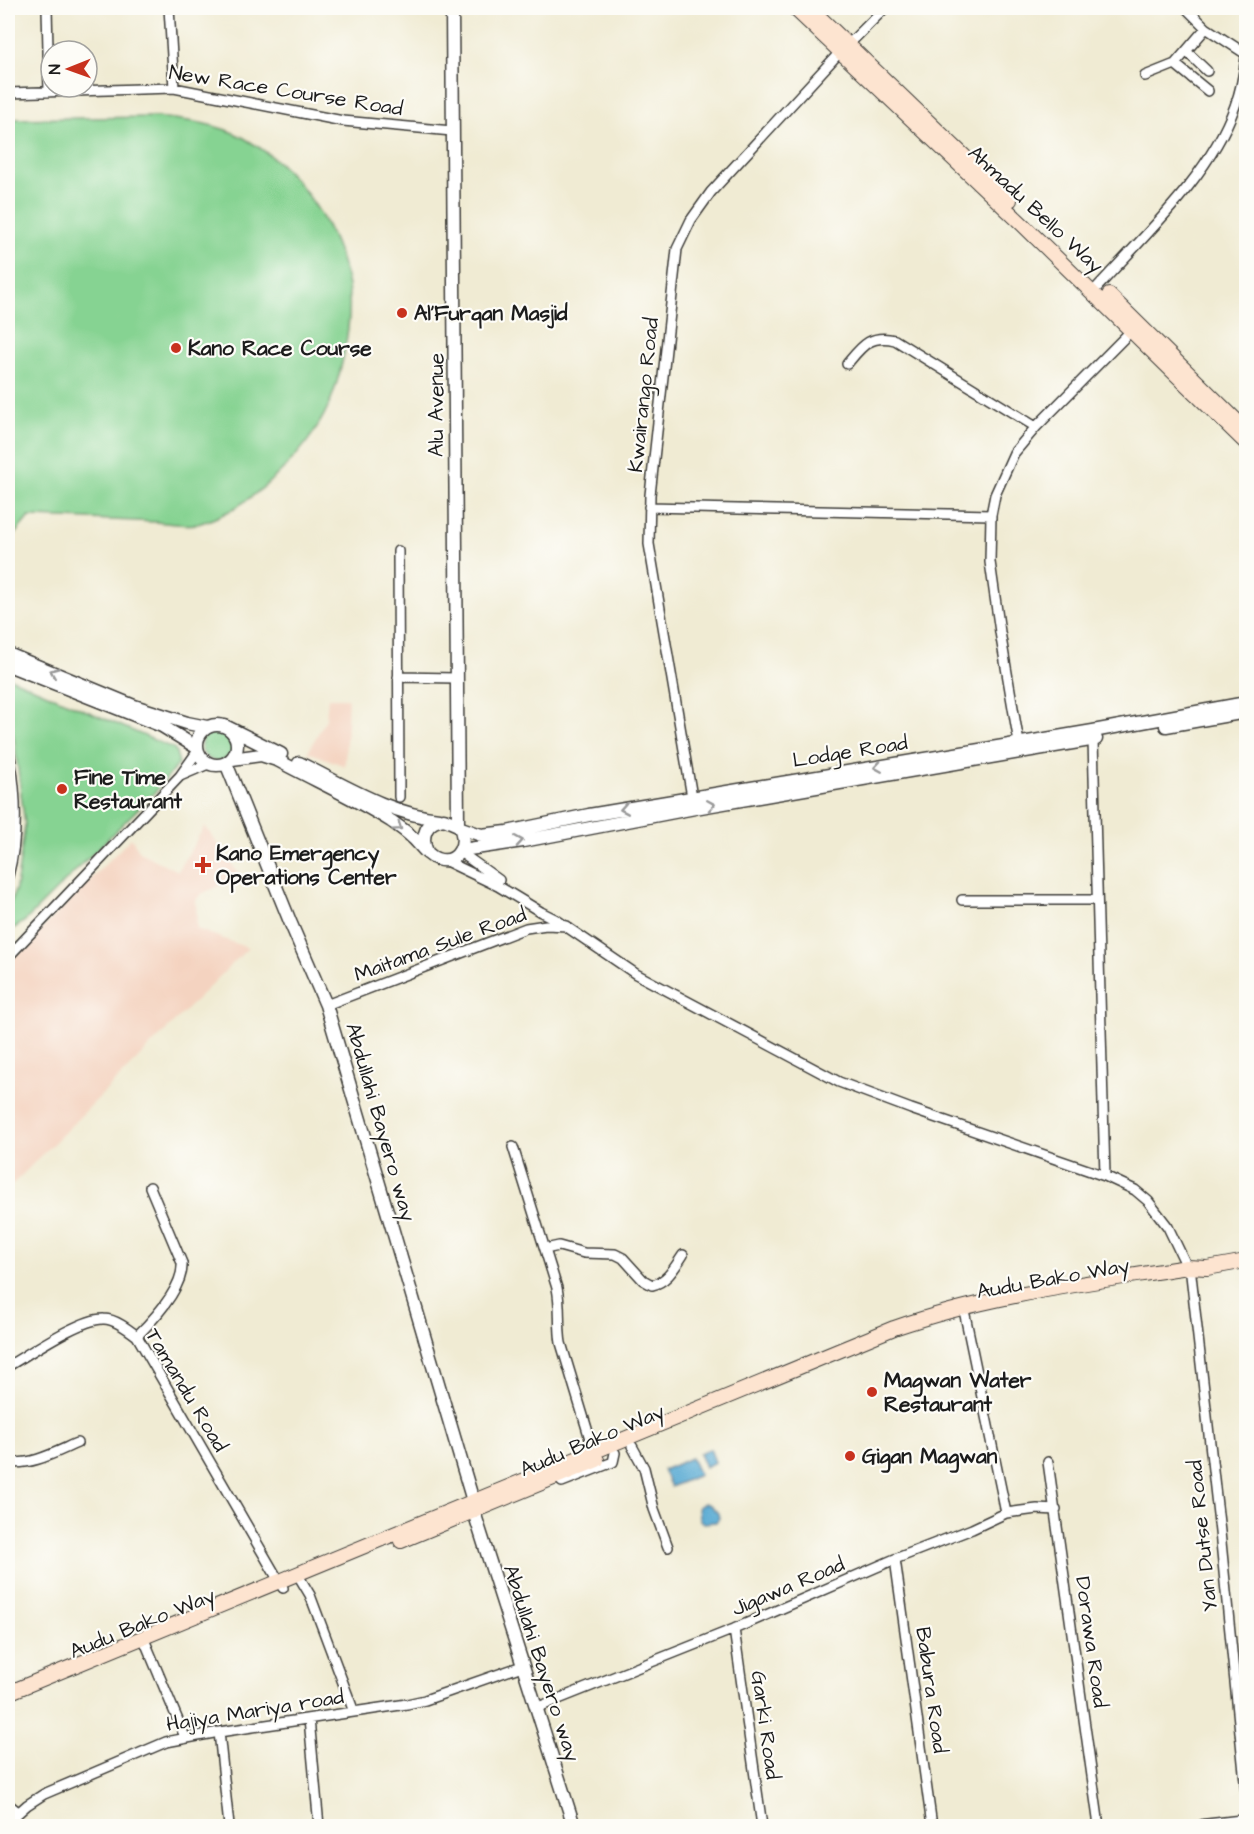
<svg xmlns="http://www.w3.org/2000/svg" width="1254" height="1834" font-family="'Architects Daughter',sans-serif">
	<rect width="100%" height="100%" fill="#fdfcf7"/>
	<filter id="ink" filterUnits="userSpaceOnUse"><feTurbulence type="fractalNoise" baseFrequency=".0167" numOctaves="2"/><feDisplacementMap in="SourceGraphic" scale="12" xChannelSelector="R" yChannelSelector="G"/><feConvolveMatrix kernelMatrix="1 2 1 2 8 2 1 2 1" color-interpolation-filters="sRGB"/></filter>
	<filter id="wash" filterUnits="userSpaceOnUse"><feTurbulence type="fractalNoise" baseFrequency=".008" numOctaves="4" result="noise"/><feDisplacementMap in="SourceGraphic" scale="24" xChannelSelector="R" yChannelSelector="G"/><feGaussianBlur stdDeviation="1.35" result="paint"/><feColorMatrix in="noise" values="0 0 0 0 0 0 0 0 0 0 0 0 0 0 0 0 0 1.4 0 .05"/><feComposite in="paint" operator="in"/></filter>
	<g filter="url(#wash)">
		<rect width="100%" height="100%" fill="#f0ebd3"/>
		<!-- built -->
		<path fill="#f4d3c0" d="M328 698H348L345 766 308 752 326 719Z
			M205 826 240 876 201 894 196 900 197 929 248 948 8 1189V964L131 838 141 853 178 871Z"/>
		<!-- green -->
		<path fill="#86d392" stroke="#517857" stroke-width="1.5" d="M156 117C185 120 217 123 244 138 296 167 334 222 347 281 355 319 340 389 320 422 311 438 300 452 287 465 263 490 235 513 201 523 189 527 169 523 156 522 114 520 71 518 29 517L8 542V119Z
			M8 677 175 749 179 763 156 791 25 921 8 932V910L16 888 25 825 14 738 8 716Z
			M201 745a16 16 0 1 1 32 0a16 16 0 1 1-32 0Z"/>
		<!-- water -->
		<path fill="#58aad3" stroke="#3a6378" stroke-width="1.5" d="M710 1449 715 1462 705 1467 699 1454Z
			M691 1458 699 1475 671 1487 663 1470Z
			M704 1503 710 1505 718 1513 719 1518 716 1522 703 1523 699 1519 698 1507Z"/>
	</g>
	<g filter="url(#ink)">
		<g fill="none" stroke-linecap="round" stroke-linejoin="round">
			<defs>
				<path id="minor" d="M47 8 49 92
					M169 8 174 88
					M1186 8 1206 28 1246 54
					M848 45 885 8
					M1187 52 1207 71
					M1175 64 1208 91
					M1145 76 1175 64 1206 28
					M8 93 174 88 343 121 452 131
					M1093 292C1143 236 1209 178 1235 106 1241 90 1244 74 1246 57
					M847 364C862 346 870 334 895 340L1036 427
					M649 507 991 515
					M398 551 399 797
					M398 677 456 678
					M1093 740 1105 1176
					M1019 743 1000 632 990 562 991 515 995 495 1014 453 1036 427 1135 327
					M8 746C16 787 19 835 8 876
					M180 776 197 752
					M692 797 649 544 650 495 677 249 691 220 711 192 840 52
					M460 852 499 880
					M444 860 498 886 541 912 555 919 636 974 839 1082 911 1109 1105 1176 1135 1190 1148 1201 1168 1227 1191 1275 1220 1532 1246 1792
					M962 900H1096
					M8 957 180 776 208 764
					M326 1005 526 928 546 925 567 926
					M513 1147 557 1288C561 1307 558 1325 561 1343L594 1452
					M545 1249 559 1246 584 1253 615 1254 623 1258 643 1280 652 1285C667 1282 675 1267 683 1255
					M965 1315 1006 1513
					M137 1336C153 1320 184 1287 182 1263L150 1187
					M8 1366C29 1354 81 1318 104 1319 115 1319 128 1329 137 1336L283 1588
					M632 1446 644 1468 654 1509 668 1547
					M8 1462C31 1466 56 1452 77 1443
					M1048 1462 1099 1826
					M557 1477 562 1482 613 1462 615 1453
					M895 1559 932 1826
					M301 1580 310 1595 354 1712
					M734 1629 762 1826
					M146 1644 185 1737
					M536 1708 734 1629 895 1559 972 1529 1006 1513 1037 1509 1056 1510
					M309 1719 319 1826
					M219 1732 229 1826
					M8 1804 18 1812
					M8 1822 27 1805 44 1794 166 1742 219 1732 407 1704 425 1700 522 1666"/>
				<path id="tertiary" d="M452 8 458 825
					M8 654 134 706 187 723 207 727
					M8 665 162 726 196 747
					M197 745a20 20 0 1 1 40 0a20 20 0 1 1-40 0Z
					M225 726 281 754
					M1166 726 1246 712
					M232 759 261 755 277 760C314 780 355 798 391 821 398 826 406 831 413 838 420 844 427 856 437 859 458 866 470 841 458 825L444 819C426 821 420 836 427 852
					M226 763 291 924 326 1005 473 1501
					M299 763C344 785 389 814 439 819
					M461 828 481 835 507 832 589 815 1093 731 1246 703
					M462 850 523 841 695 808 1096 739
					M474 1512 574 1826
					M1203 1826 1246 1821"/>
				<path id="secondary" d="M794 8 1022 224 1246 443
					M810 8 1010 200
					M1109 295 1246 430
					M401 1541 597 1460
					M8 1693 894 1328C989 1295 1089 1283 1187 1267L1207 1268 1246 1261"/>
			</defs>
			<!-- minor casing -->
			<use href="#minor" stroke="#3c3b37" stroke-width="12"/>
			<!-- tertiary casing -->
			<use href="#tertiary" stroke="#3c3b37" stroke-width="15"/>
			<!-- secondary casing -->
			<use href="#secondary" stroke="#3c3b37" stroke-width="16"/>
			<!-- minor -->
			<use href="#minor" stroke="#fff" stroke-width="9"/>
			<!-- tertiary -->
			<use href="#tertiary" stroke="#fff" stroke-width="12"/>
			<!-- secondary -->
			<use href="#secondary" stroke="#fde4d0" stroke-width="14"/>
		</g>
		<!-- one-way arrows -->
		<defs><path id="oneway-chevron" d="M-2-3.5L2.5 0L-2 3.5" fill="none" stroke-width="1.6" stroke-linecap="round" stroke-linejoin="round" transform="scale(1.5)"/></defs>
		<g stroke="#999">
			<use href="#oneway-chevron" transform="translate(54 672) rotate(-158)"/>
			<use href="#oneway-chevron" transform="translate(878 767) rotate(171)"/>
			<use href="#oneway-chevron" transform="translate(711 805) rotate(-9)"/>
			<use href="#oneway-chevron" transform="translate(624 809) rotate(170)"/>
			<use href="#oneway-chevron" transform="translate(398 827) rotate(35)"/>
			<use href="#oneway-chevron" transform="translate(519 841) rotate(-9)"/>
		</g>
	</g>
	<!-- markers -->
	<g fill="#c8321e" stroke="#fdfcf7" stroke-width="2">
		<circle cx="402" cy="313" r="6"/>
		<circle cx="176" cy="348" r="6"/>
		<circle cx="62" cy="789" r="6"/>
		<path d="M200 856h6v6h6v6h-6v6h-6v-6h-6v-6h6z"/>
		<circle cx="872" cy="1392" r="6"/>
		<circle cx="850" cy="1456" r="6"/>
	</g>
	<g text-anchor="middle" stroke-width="4.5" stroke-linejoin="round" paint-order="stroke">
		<!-- street labels -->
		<g font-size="21" fill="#1c1c1c" stroke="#fdfcf7">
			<text transform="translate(286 90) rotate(9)" y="7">New Race Course Road</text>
			<text transform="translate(1036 209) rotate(43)" y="7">Ahmadu Bello Way</text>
			<text transform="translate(643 395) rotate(-84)" y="7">Kwairango Road</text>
			<text transform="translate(436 405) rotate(-90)" y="7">Alu Avenue</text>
			<text transform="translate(850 751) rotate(-9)" y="7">Lodge Road</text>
			<text transform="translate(440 944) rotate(-20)" y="7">Maitama Sule Road</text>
			<text transform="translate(381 1122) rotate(74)" y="7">Abdullahi Bayero way</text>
			<text transform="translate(1053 1278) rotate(-10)" y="7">Audu Bako Way</text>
			<text transform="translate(187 1390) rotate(59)" y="7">Tamandu Road</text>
			<text transform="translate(592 1440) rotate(-23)" y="7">Audu Bako Way</text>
			<text transform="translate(1202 1536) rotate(-96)" y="7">Yan Dutse Road</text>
			<text transform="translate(788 1586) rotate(-23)" y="7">Jigawa Road</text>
			<text transform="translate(142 1623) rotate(-22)" y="7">Audu Bako Way</text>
			<text transform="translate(1092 1642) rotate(82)" y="7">Dorawa Road</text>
			<text transform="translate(542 1663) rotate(72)" y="7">Abdullahi Bayero way</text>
			<text transform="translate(932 1690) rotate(82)" y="7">Babura Road</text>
			<text transform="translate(255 1710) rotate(-9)" y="7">Hajiya Mariya road</text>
			<text transform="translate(766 1725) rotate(82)" y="7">Garki Road</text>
		</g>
		<!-- poi labels -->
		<g font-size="21" font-weight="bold" fill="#1c1c1c" stroke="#fdfcf7" text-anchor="start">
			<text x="414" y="320">Al'Furqan Masjid</text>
			<text x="188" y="355">Kano Race Course</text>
			<text x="74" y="784">Fine Time<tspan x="74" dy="24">Restaurant</tspan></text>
			<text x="216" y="860">Kano Emergency<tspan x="216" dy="24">Operations Center</tspan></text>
			<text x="884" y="1387">Magwan Water<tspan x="884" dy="24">Restaurant</tspan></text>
			<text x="862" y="1463">Gigan Magwan</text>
		</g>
	</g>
	<!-- margin -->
	<rect width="1254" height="1834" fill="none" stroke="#fdfcf7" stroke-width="30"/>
	<!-- north arrow -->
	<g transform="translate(69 69) rotate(269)"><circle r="28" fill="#fdfcf7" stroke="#a3a29f" stroke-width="1.5"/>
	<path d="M0-4.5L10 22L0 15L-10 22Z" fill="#c8321e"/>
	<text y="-9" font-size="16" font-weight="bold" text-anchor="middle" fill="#1c1c1c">N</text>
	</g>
</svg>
